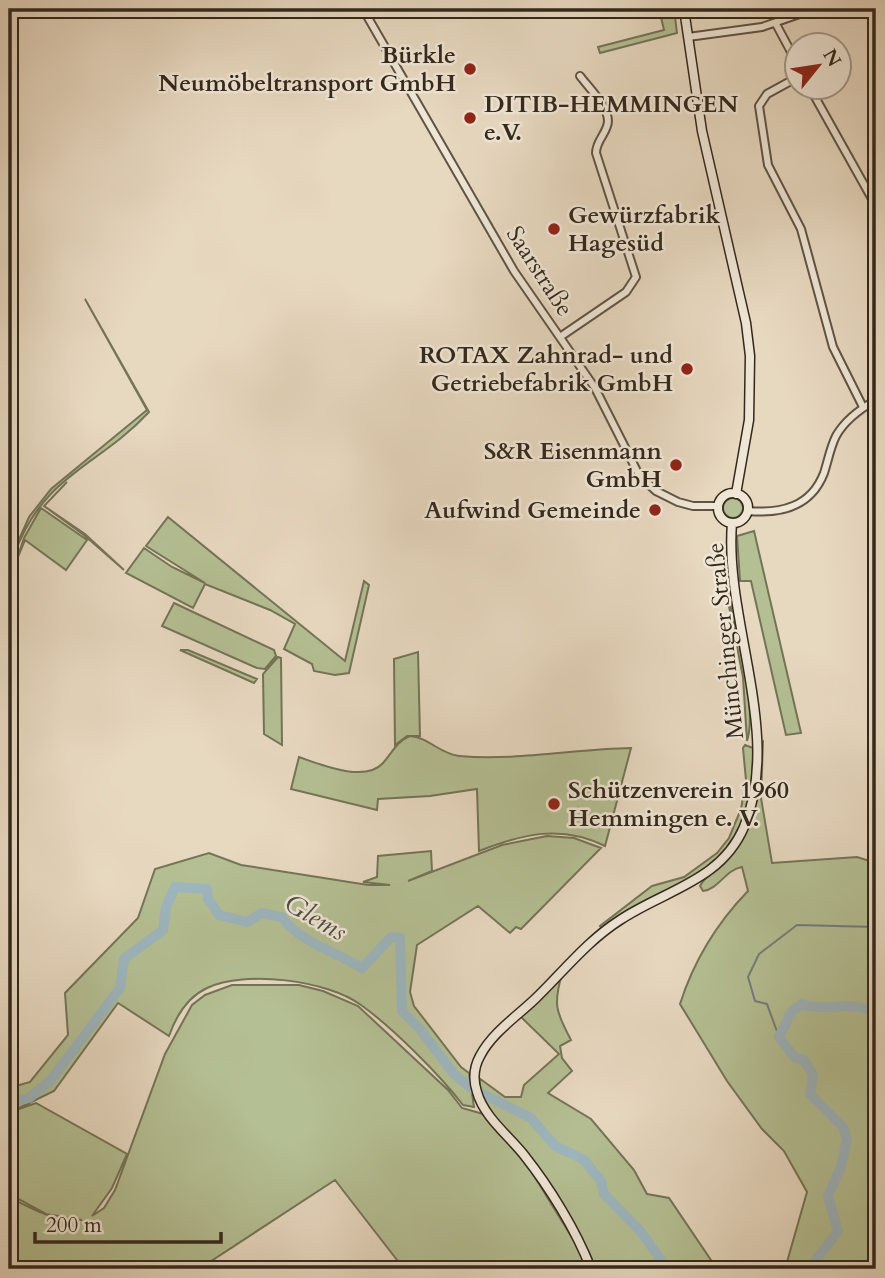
<svg xmlns="http://www.w3.org/2000/svg" width="885" height="1278" font-family="Cardo,serif">
	<rect width="100%" height="100%" fill="#e7d8c0"/>
	<filter id="stains"><feTurbulence type="fractalNoise" baseFrequency=".00286" numOctaves="4"/><feColorMatrix values="0 0 0 0 .2 0 0 0 0 .09 0 0 0 0 .02 0 0 0 .5 -.17"/></filter>
	<radialGradient id="worn" r=".72"><stop offset=".6" stop-color="#630" stop-opacity="0"/><stop offset="1" stop-color="#630" stop-opacity=".3"/></radialGradient>
	<!-- green -->
	<path fill="#b4bf93" stroke="#747458" stroke-width="2" d="M659 9H674L677 33 600 53 598 47 664 30Z
		M85 299 149 412C97 468 44 473 14 555H11L9 551 13 553 29 517 51 489 147 410Z
		M67 482 44 506 85 534 124 570 84 535 44 506Z
		M723 508a10 10 0 1 1 20 0a10 10 0 1 1-20 0Z
		M41 508 87 540 66 570 25 540 17 559 24 538Z
		M168 517 345 661 364 581 369 585 349 673 335 675 314 671 312 664 284 649 295 624 270 610 205 584 193 608 126 573 144 548 172 567 205 583 146 546Z
		M754 531 801 733 786 735 751 581H740L737 536Z
		M722 571 724 575C731 617 759 703 747 741L743 677Z
		M174 603 274 650 276 656 265 669 257 668 162 626Z
		M180 650H188L257 679 254 683Z
		M418 652 420 736H407L395 745 394 659Z
		M278 657 281 658 282 745 264 734 263 674Z
		M410 736C428 737 440 754 459 756 517 761 574 749 631 748L605 846C561 824 522 834 479 851L477 789 430 796 378 799 377 810 291 789 299 757C322 765 365 783 383 763 392 753 397 741 410 736Z
		M763 742 761 798 772 863 857 857 876 863V1269H785L807 1192 784 1151 762 1129 727 1081 680 1004C694 960 716 924 748 891L742 867C725 870 719 889 703 891L700 886C705 875 719 870 727 860 756 827 756 787 759 746Z
		M745 745 753 748C753 881 689 867 602 929L600 926 652 886 684 877 717 853 729 838 741 809 746 780 743 748Z
		M547 836 574 838 601 848 521 929 516 927 510 933 478 906 417 945 410 992 414 1006 461 1067 469 1073 474 1107 463 1105C439 1074 393 1028 361 1005 327 980 245 970 207 988 188 997 176 1016 169 1036L118 1003 54 1091 13 1111 36 1103 127 1154 112 1188 92 1216 104 1208 115 1190 165 1054 192 1005 205 995 232 985H299L323 991 358 1006 448 1090 462 1108 483 1114 528 1166 579 1249 587 1269H404L335 1180 199 1269H9V1197C34 1210 53 1221 82 1220L46 1214 9 1194V1088L30 1082 68 1035 65 993 138 918 155 869 209 853 241 865 368 885H390L363 882 377 877 378 856 431 851 432 871 408 881 502 845Z
		M562 974C553 1004 556 1012 571 1040L560 1046 562 1058 572 1071 548 1093 591 1119 634 1170 647 1194 669 1198 717 1269H596C582 1233 559 1199 537 1166 518 1138 481 1115 479 1078L505 1097H521L524 1085 559 1054 520 1016Z"/>
	<g fill="none" stroke-linecap="round" stroke-linejoin="round">
		<!-- stream -->
		<path stroke="#737d7d" stroke-width="2" d="M779 1037 767 1004 755 1001 748 977 759 954 797 925 876 927"/>
		<!-- river -->
		<path stroke="#9db6be" stroke-width="10" d="M9 1103 29 1098 50 1081 120 988 124 959 163 930 166 907 175 887 207 889 208 899 219 915 247 922 262 913 282 917C300 943 335 951 362 968L391 937 400 938 402 1011 419 1028 454 1074 471 1088 531 1118 555 1146 583 1159 601 1181 604 1194 642 1233 667 1269
			M809 1269 838 1231 828 1196 841 1167 847 1139 843 1127 810 1094 813 1075 804 1060 795 1058 779 1037 792 1011 802 1004C828 1013 852 998 876 1014"/>
		<defs>
			<path id="street" d="M363 9 514 271 595 388 639 475 656 491 678 502 693 506H719
				M776 24 798 65
				M688 37 762 27 814 9
				M798 77 767 94 759 106 768 165 801 229 833 347 863 407
				M810 88 876 206
				M560 337 626 292 636 277 596 153C596 142 604 136 607 126 613 111 589 88 580 76
				M748 511C781 514 811 507 824 473 828 461 830 448 836 436 845 420 860 409 876 400"/>
			<path id="secondary" d="M684 9 702 131 746 323 750 356 749 420 736 494
				M718 508a15 15 0 1 1 30 0a15 15 0 1 1-30 0Z
				M591 1269C576 1230 550 1188 524 1155 508 1135 484 1117 477 1092 473 1080 474 1067 480 1056 492 1033 516 1017 535 999 563 972 587 941 620 920 665 890 721 881 744 827 783 734 724 620 732 523"/>
		</defs>
		<!-- street casing -->
		<use href="#street" stroke="#605445" stroke-width="10"/>
		<!-- secondary casing -->
		<use href="#secondary" stroke="#33281c" stroke-width="11"/>
		<!-- street -->
		<use href="#street" stroke="#efe6d6" stroke-width="6"/>
		<!-- secondary -->
		<use href="#secondary" stroke="#efe6d6" stroke-width="8"/>
	</g>
	<!-- markers -->
	<g fill="#8f2418" stroke="#efe6d6" stroke-width="2.5">
		<circle cx="470" cy="69" r="7"/>
		<circle cx="470" cy="118" r="7"/>
		<circle cx="554" cy="229" r="7"/>
		<circle cx="687" cy="369" r="7"/>
		<circle cx="676" cy="465" r="7"/>
		<circle cx="655" cy="510" r="7"/>
		<circle cx="554" cy="804" r="7"/>
	</g>
	<g text-anchor="middle" stroke-width="5" stroke-linejoin="round" paint-order="stroke">
		<!-- poi labels -->
		<g font-size="24" font-weight="bold" fill="#33281c" stroke="#efe6d6" text-anchor="end">
			<text x="456" y="63">Bürkle<tspan x="456" dy="28">Neumöbeltransport GmbH</tspan></text>
			<text x="484" y="112" text-anchor="start">DITIB-HEMMINGEN<tspan x="484" dy="28">e.V.</tspan></text>
			<text x="568" y="223" text-anchor="start">Gewürzfabrik<tspan x="568" dy="28">Hagesüd</tspan></text>
			<text x="673" y="363">ROTAX Zahnrad- und<tspan x="673" dy="28">Getriebefabrik GmbH</tspan></text>
			<text x="662" y="459">S&amp;R Eisenmann<tspan x="662" dy="28">GmbH</tspan></text>
			<text x="641" y="518">Aufwind Gemeinde</text>
			<text x="568" y="798" text-anchor="start">Schützenverein 1960<tspan x="568" dy="28">Hemmingen e. V.</tspan></text>
		</g>
		<!-- street labels -->
		<g font-size="24" fill="#33281c" stroke="#efe6d6">
			<text transform="translate(540 271) rotate(57)" y="8">Saarstraße</text>
			<text transform="translate(725 641) rotate(-96)" y="8">Münchinger Straße</text>
		</g>
		<!-- water labels -->
		<g font-size="26" font-style="italic" fill="#4e4c44" stroke="#efe6d6">
			<text transform="translate(316 917) rotate(30)" y="9">Glems</text>
		</g>
	</g>
	<!-- margin -->
	<rect width="885" height="1278" fill="none" stroke="#e7d8c0" stroke-width="35"/>
	<rect x="10" y="10" width="864" height="1257" fill="none" stroke="#33281c" stroke-width="3.5"/>
	<rect x="18" y="18" width="850" height="1243" fill="none" stroke="#33281c" stroke-width="2"/>
	<!-- north arrow -->
	<g transform="translate(818 66) rotate(60)"><circle r="33" fill="#efe6d6" stroke="#a49a8c" stroke-width="2"/>
	<path d="M0-5L12 26L0 18L-12 26Z" fill="#8f2418"/>
	<text y="-10" font-size="19" font-weight="bold" text-anchor="middle" fill="#33281c">N</text>
	</g>
	<!-- scale -->
	<path d="M35 1232v10h186v-10" fill="none" stroke="#33281c" stroke-width="3.5"/>
	<text x="46" y="1232" font-size="21" fill="#33281c" stroke="#efe6d6" stroke-width="5" paint-order="stroke">200 m</text>
	<rect width="100%" height="100%" filter="url(#stains)"/>
	<rect width="100%" height="100%" fill="url(#worn)"/>
</svg>
